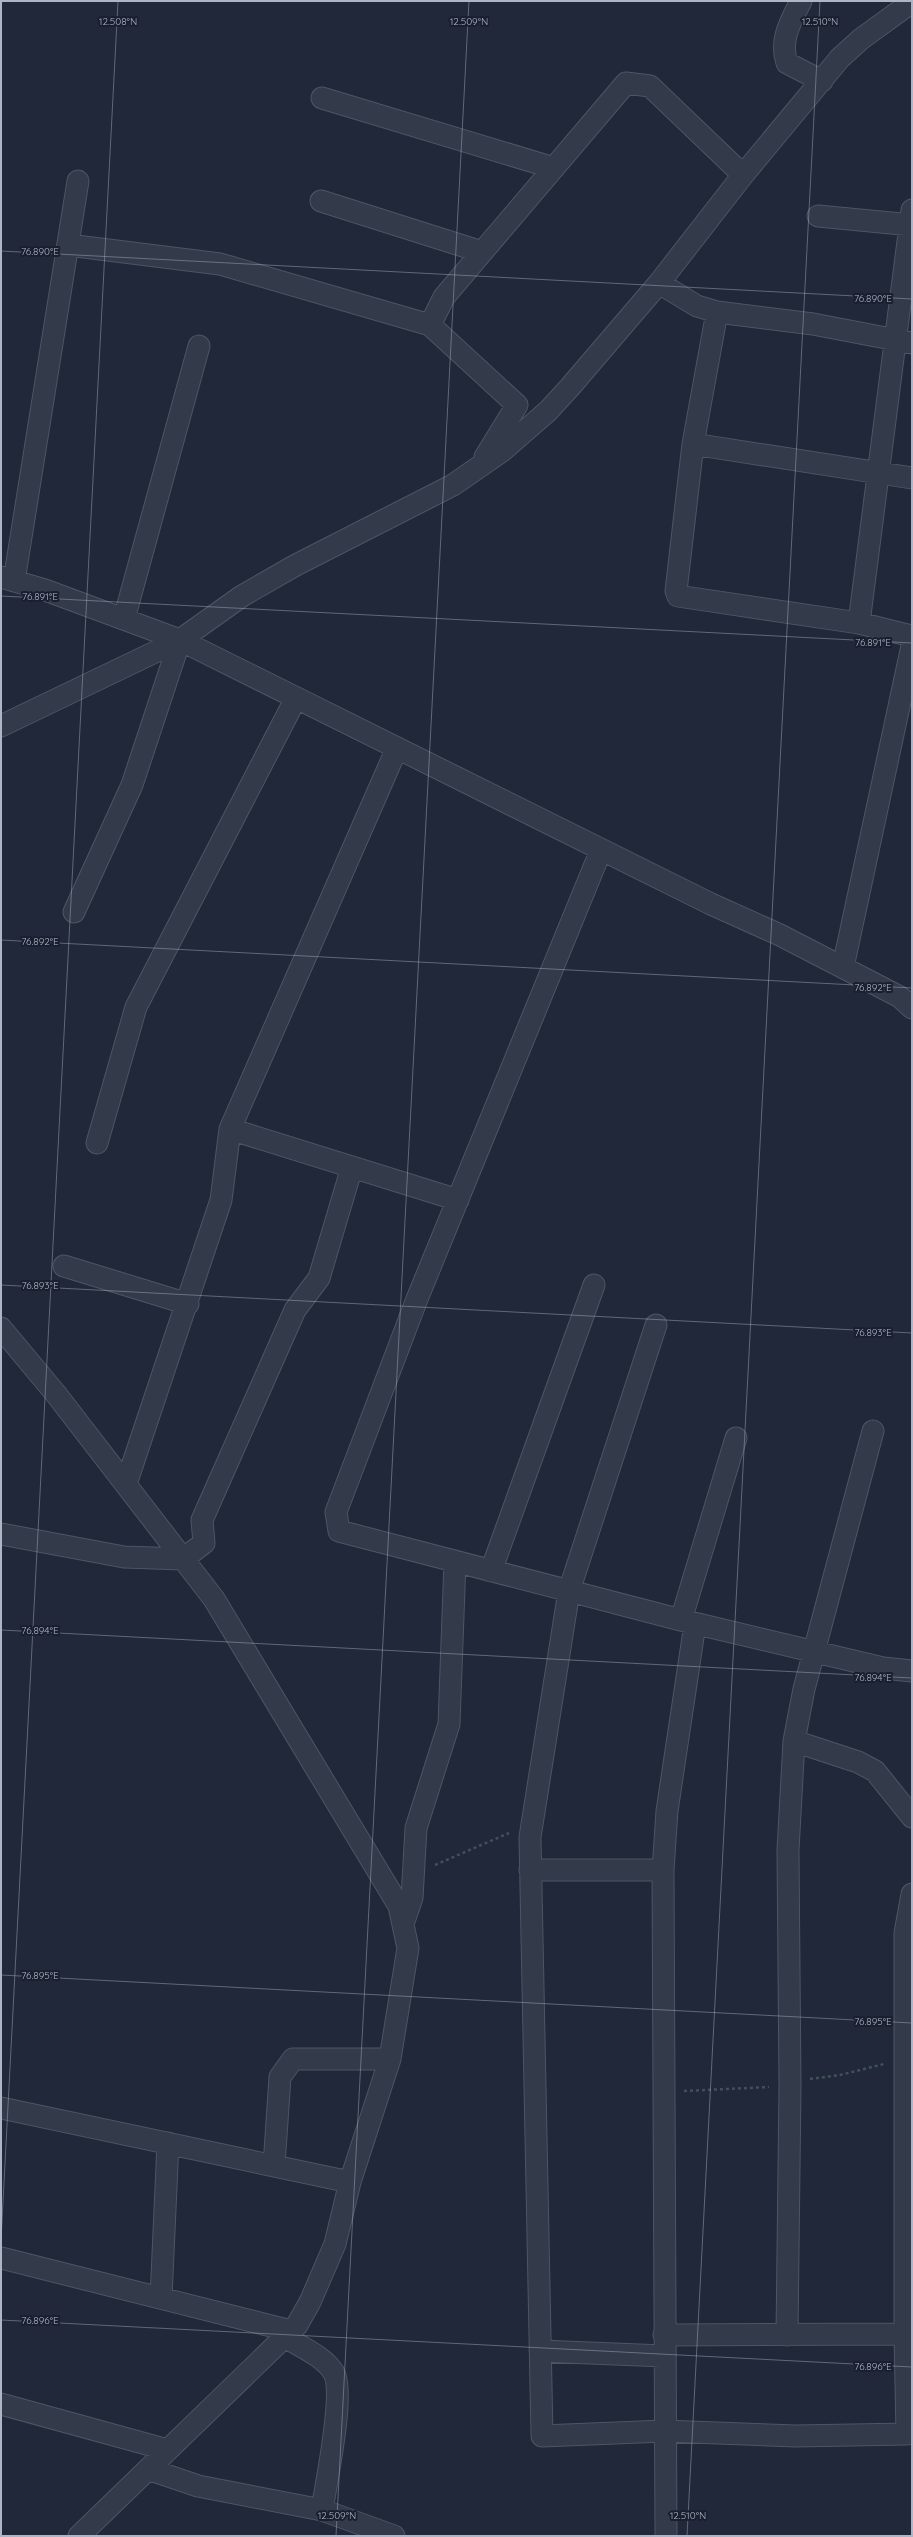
<svg xmlns="http://www.w3.org/2000/svg" width="913" height="2537" font-family="Quicksand,sans-serif">
	<rect width="100%" height="100%" fill="#202839"/>
	<g fill="none" stroke-linecap="round" stroke-linejoin="round">
		<defs>
			<path id="minor" d="M801 1C791 21 779 40 787 63L822 81
				M322 98 554 168
				M321 201 482 252
				M818 216 912 225
				M68 245 220 264 430 325 517 405 485 457
				M659 283 697 306 717 312 813 324 912 343
				M717 312 693 444 676 591 678 596 859 623 912 636
				M430 325 444 297 626 83 650 86 743 175
				M693 444 912 478
				M1 577 45 590 180 640 711 904 780 935 900 997 912 1008
				M14 581 78 181
				M124 619 199 346
				M859 623 912 210
				M1 726 180 640 242 596 296 565 453 485 502 451 548 411 570 387 659 283 743 175 840 58 861 39 912 2
				M601 850 417 1299 336 1512 339 1531 681 1620 883 1668 912 1671
				M74 912 132 785 180 640
				M843 967 912 646
				M230 1129 458 1200
				M97 1143 136 1007 296 698
				M64 1266 188 1304
				M656 1325 569 1591 530 1837 542 2436 664 2431 796 2436 907 2434 905 2334V1933L912 1894
				M1 1328 56 1394 214 1599 399 1906 408 1948 390 2059 350 2182 335 2244 310 2302 297 2325 79 2536
				M126 1484 221 1200 230 1129 397 748
				M1 1534 124 1557 183 1559 204 1543 202 1520 295 1310 319 1278 352 1167
				M491 1571 594 1285
				M681 1620 736 1438
				M794 1741 858 1762 875 1771 912 1817
				M530 1870H663
				M403 1924 412 1898 416 1828 449 1724 455 1561
				M1 2108 350 2182
				M274 2166 280 2077 293 2059H390
				M1 2258 291 2331
				M161 2298 168 2143
				M664 2335 905 2334
				M787 2335 790 2086 788 1850 794 1741 804 1689 873 1431
				M285 2337C301 2347 325 2357 334 2373 345 2394 326 2483 322 2510
				M540 2351 664 2356
				M1 2404 168 2450
				M148 2469 198 2486 322 2510 394 2536
				M666 2536 663 1870 667 1811 695 1624"/>
		</defs>
		<!-- minor casing -->
		<use href="#minor" stroke="#4e5564" stroke-width="23"/>
		<!-- path -->
		<path stroke="#3f5257" stroke-width="2.5" stroke-dasharray="3 3" stroke-linecap="butt" d="M435 1865 509 1833
			M810 2079 840 2075 884 2064
			M684 2091 769 2087"/>
		<!-- minor -->
		<use href="#minor" stroke="#333a49" stroke-width="21"/>
	</g>
	<!-- ticks -->
	<path fill="none" stroke="#adb5c6" stroke-width="1" stroke-opacity="0.45" d="M1 251 912 299M1 596 912 643M1 940 912 988M1 1285 912 1333M1 1630 912 1678M1 1975 912 2023M1 2240 118 1M1 2320 912 2367M336 2536 469 1M687 2536 820 1"/>
	<g font-size="10" text-anchor="middle" fill="#adb5c6" stroke="#191f2e" stroke-width="4" stroke-linejoin="round" paint-order="stroke">
		<text x="118" y="25">12.508°N</text>
		<text x="469" y="25">12.509°N</text>
		<text x="820" y="25">12.510°N</text>
		<text x="40" y="255">76.890°E</text>
		<text x="873" y="302">76.890°E</text>
		<text x="40" y="600">76.891°E</text>
		<text x="873" y="646">76.891°E</text>
		<text x="40" y="945">76.892°E</text>
		<text x="873" y="991">76.892°E</text>
		<text x="40" y="1289">76.893°E</text>
		<text x="873" y="1336">76.893°E</text>
		<text x="40" y="1634">76.894°E</text>
		<text x="873" y="1681">76.894°E</text>
		<text x="40" y="1979">76.895°E</text>
		<text x="873" y="2025">76.895°E</text>
		<text x="40" y="2324">76.896°E</text>
		<text x="873" y="2370">76.896°E</text>
		<text x="337" y="2519">12.509°N</text>
		<text x="688" y="2519">12.510°N</text>
	</g>
	<!-- border -->
	<rect width="913" height="2537" fill="none" stroke="#adb5c6" stroke-width="4"/>
</svg>
